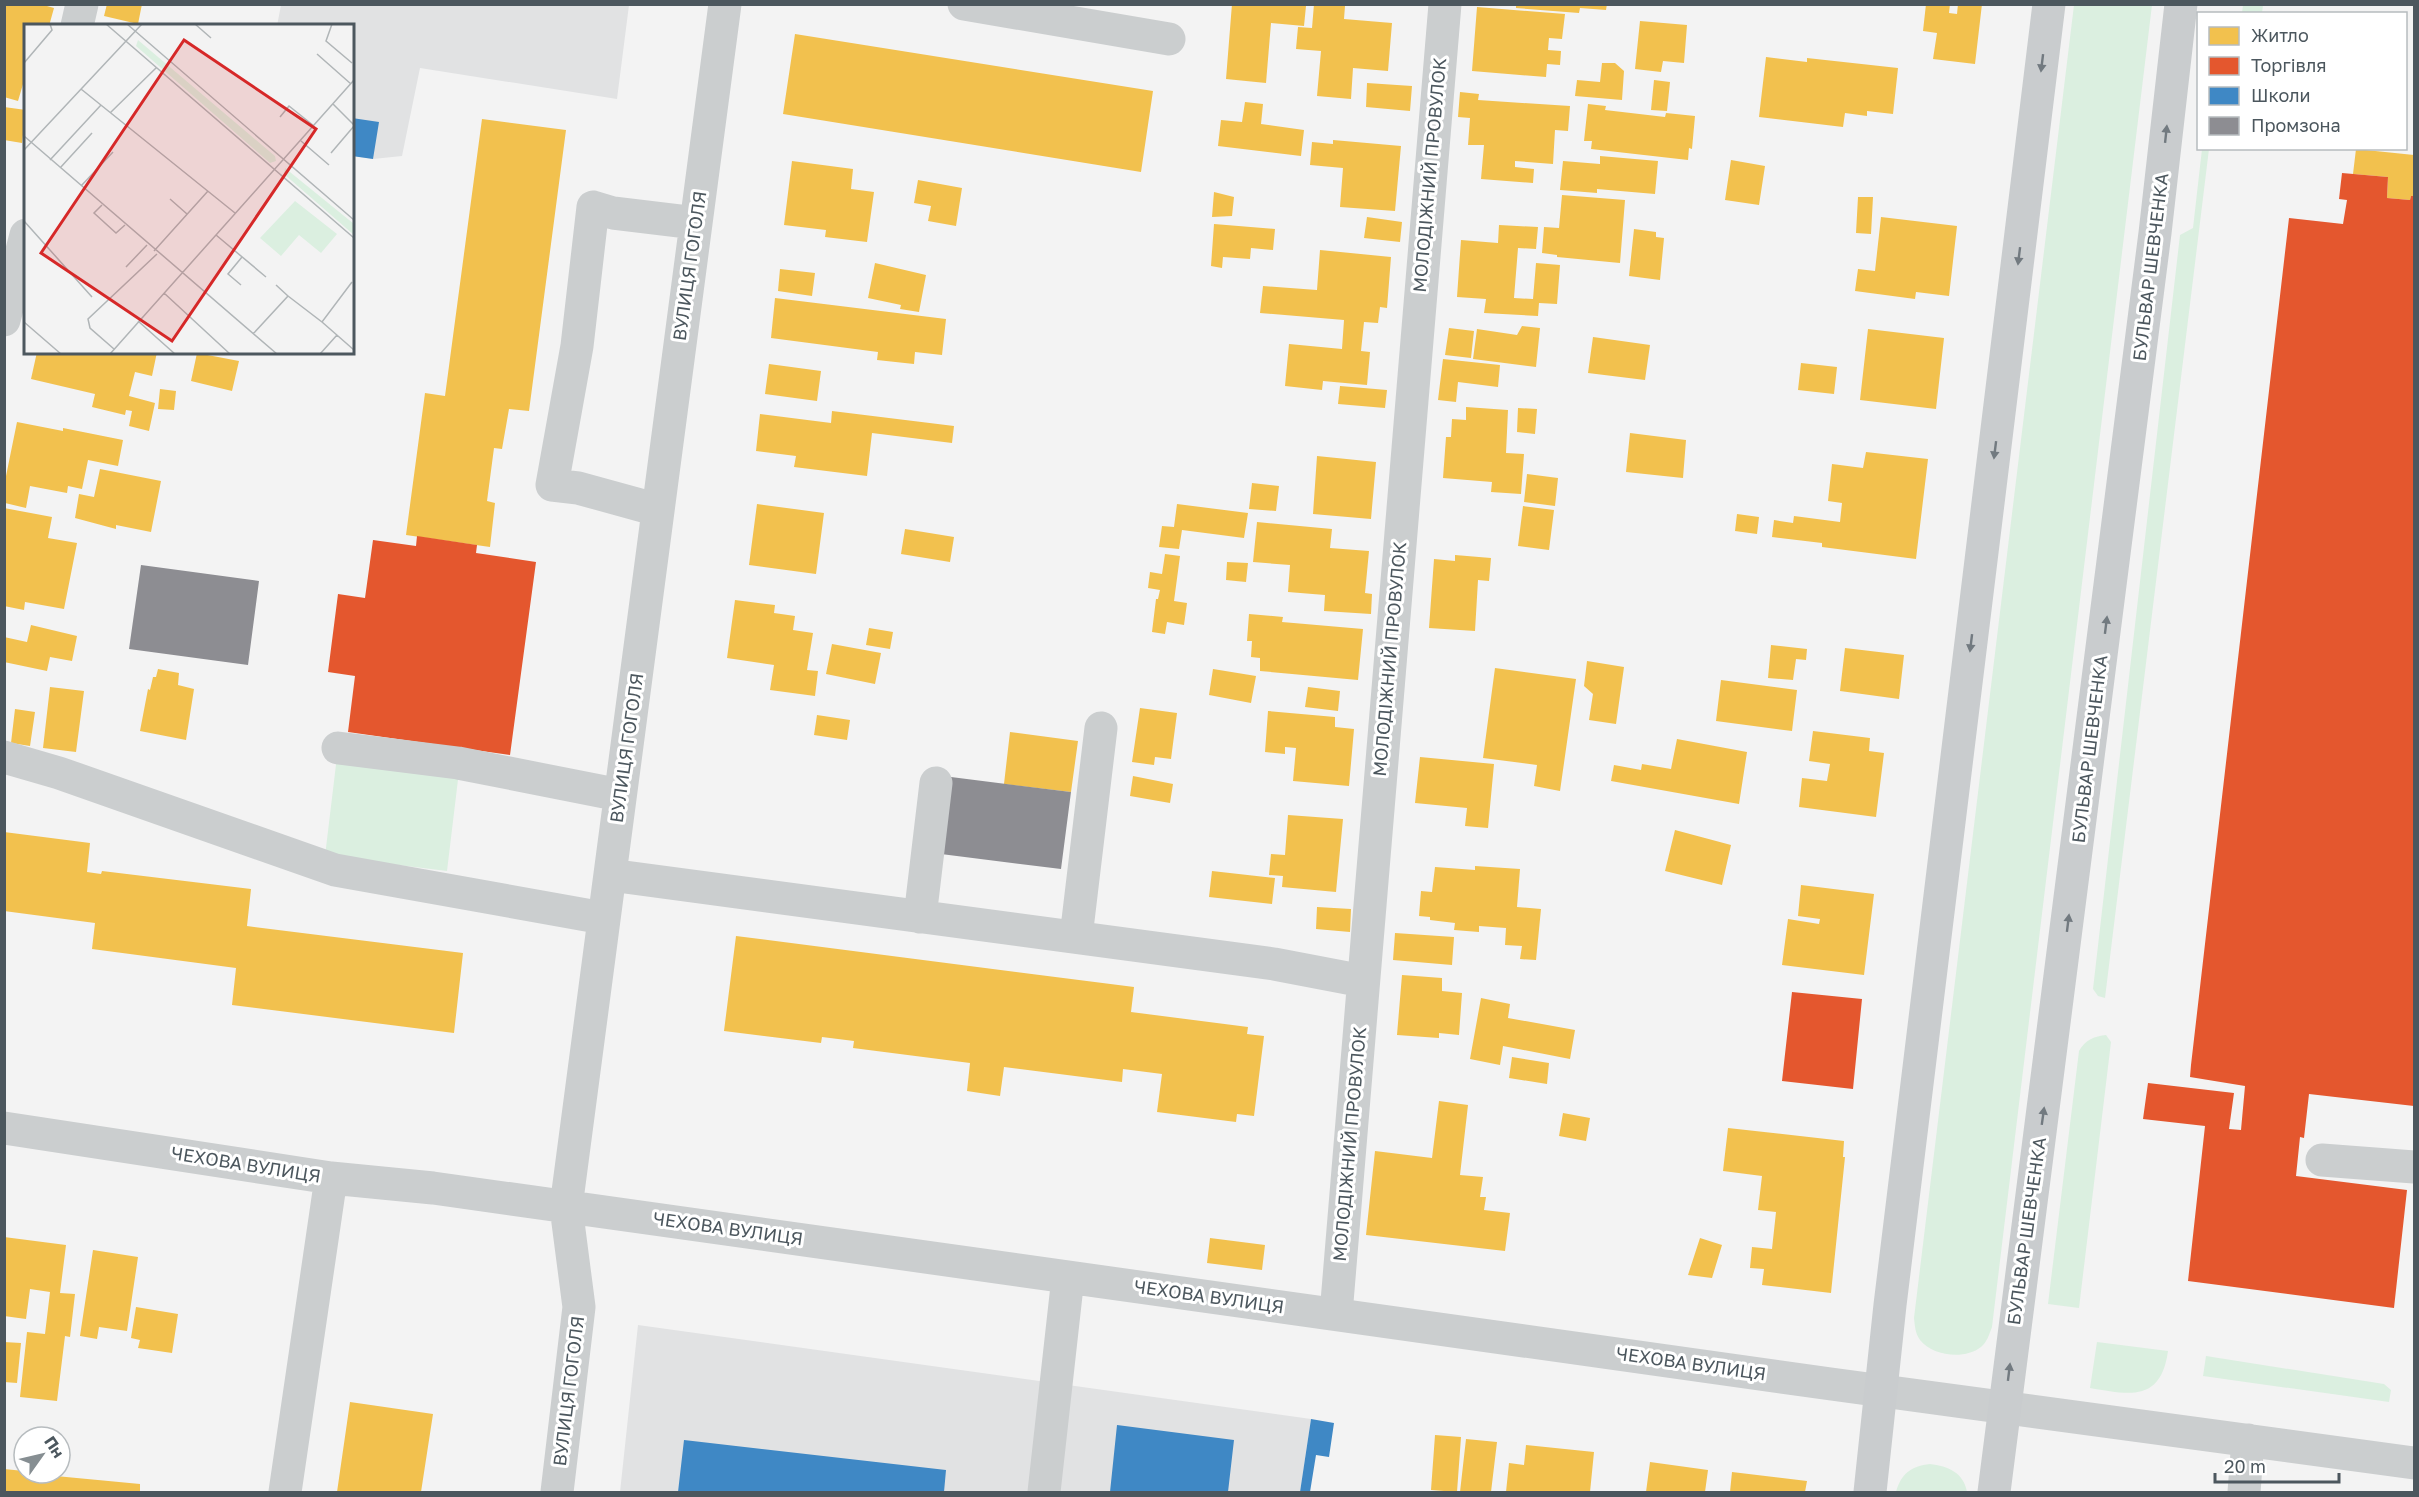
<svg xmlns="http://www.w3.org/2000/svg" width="2419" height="1497" font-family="'Golos Text',sans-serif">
	<rect width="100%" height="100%" fill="#f3f3f3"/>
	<!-- education -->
	<path fill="#e1e2e3" d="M281 5H629L617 99 420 68 402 156 373 159 353 156 352 26H277Z
		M638 1325 1311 1419 1300 1492H620Z"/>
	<!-- green -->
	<path fill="#dbefe0" d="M2074 5H2152L1992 1327C1989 1335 1987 1342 1981 1347 1965 1360 1932 1356 1920 1340 1915 1333 1915 1326 1914 1318Z
		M2243 5H2263L2262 13H2242Z
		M2202 149H2209L2105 998 2098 996 2093 989 2180 235 2193 228Z
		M338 748 460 763 447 871 325 856Z
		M2106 1035 2111 1042 2079 1308 2048 1304 2079 1051C2085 1040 2095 1036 2106 1035Z
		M2097 1342 2168 1351C2161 1402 2130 1395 2090 1388Z
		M2206 1356 2384 1384 2391 1390 2389 1402 2203 1376Z
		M1930 1464C1948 1466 1964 1473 1967 1492H1896C1901 1474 1911 1466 1930 1464Z"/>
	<!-- homes -->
	<path fill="#f2c14e" d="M4 4H40L54 8 49 26H26V74L18 101 4 97Z
		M107 4H142L138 24 104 16Z
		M1232 4 1306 6 1304 26 1271 23 1266 83 1226 79Z
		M1314 4 1345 6 1344 19 1392 23 1388 71 1353 68 1351 99 1317 96 1321 51 1296 49 1298 27 1312 28Z
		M1516 4H1607L1606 10 1580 8 1579 13 1516 8Z
		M1926 4H1950L1949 13 1957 14 1958 4H1982L1975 64 1933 59 1937 33 1923 31Z
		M1477 7 1565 14 1562 39 1549 38 1548 50 1561 51 1560 65 1547 64 1546 77 1472 71Z
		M1640 21 1687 25 1684 63 1663 61 1661 72 1635 69Z
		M795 34 1153 91 1141 172 783 114Z
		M1766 57 1807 62V58L1898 68 1893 114 1867 111V116L1845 113 1843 127 1759 117Z
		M1602 63H1615L1624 71 1622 100 1575 96 1577 80 1600 82Z
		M1654 80 1670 82 1667 111 1651 110Z
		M1367 83 1412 86 1410 111 1366 107Z
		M1460 92 1479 94 1478 100 1570 106 1568 131 1555 130 1553 164 1515 161V167L1534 169 1533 183 1481 179 1484 145H1468L1470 118 1458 117Z
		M1245 102 1263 104 1261 124 1304 130 1301 156 1218 146 1221 120 1242 122Z
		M1588 104 1606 106 1605 110 1665 117 1666 113 1695 116 1692 149 1689 148 1688 160 1591 149 1592 141H1584Z
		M4 107 26 110 22 143 4 140Z
		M482 119 566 130 529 411 509 409 502 449 494 448 487 501 495 503 490 547 406 535 425 393 445 396Z
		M1333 140 1401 146 1395 211 1340 207 1343 168 1310 165 1312 142 1333 144Z
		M2356 149 2414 155V196H2411L2410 200 2387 198 2388 177 2353 174Z
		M1600 156 1658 161 1655 194 1597 189V193L1560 190 1563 161 1600 164Z
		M1731 160 1765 166 1759 205 1725 200Z
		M792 161 853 169 851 189 874 192 867 242 825 237 826 230 784 225Z
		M918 180 962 188 956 226 928 221 931 206 914 203Z
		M1214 192 1234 197 1232 216 1212 217Z
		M1562 195 1625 200 1620 263 1557 257V255L1542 253 1544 227 1559 228Z
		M1858 197H1873L1871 234 1856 233Z
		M1367 217 1402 222 1400 242 1364 238Z
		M1881 217 1957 226 1949 296 1916 292 1915 299 1855 291 1858 269 1875 271Z
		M1214 224 1275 229 1273 250 1251 248 1250 259 1223 257 1222 268 1211 266Z
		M1499 225 1538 227 1536 249 1518 248 1514 298 1533 299 1536 263 1560 265 1557 304 1539 303 1538 316 1484 313 1486 299 1457 297 1461 240 1498 243Z
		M1634 229 1656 232V237L1664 238 1660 280 1629 276Z
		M1320 250 1391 257 1387 308 1380 307 1378 323 1364 322 1361 351 1370 352 1367 385 1323 381 1322 390 1285 386 1289 344 1342 349 1344 320 1260 313 1263 286 1317 290Z
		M875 263 926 275 919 312 900 309 901 305 868 298Z
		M780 269 815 273 812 296 778 291Z
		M775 298 946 319 942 355 915 352 914 364 877 360 878 352 771 338Z
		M1522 326 1540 328 1536 367 1473 359 1477 329 1517 335Z
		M1449 328 1474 331 1471 358 1445 355Z
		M1868 329 1944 338 1936 409 1860 400Z
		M1593 337 1650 345 1645 380 1588 373Z
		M37 352H157L152 376 135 372 129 396 155 403 149 431 129 426 132 411 126 410 125 415 92 407 95 394 31 379Z
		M197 353 239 361 232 391 191 381Z
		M1443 359 1500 365 1498 387 1458 382 1456 402 1438 400Z
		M1801 363 1837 367 1834 394 1798 390Z
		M769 364 821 371 817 401 765 394Z
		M1340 386 1387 390 1385 408 1338 404Z
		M160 389 176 391 174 410 158 409Z
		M1466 407 1508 410 1506 453 1524 454 1521 494 1491 492 1492 482 1443 478 1446 437H1451L1452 419 1466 420Z
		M1518 408 1537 409 1535 434 1517 432Z
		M832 411 954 426 952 443 872 433 867 476 794 467 796 456 756 451 760 414 831 423Z
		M17 422 63 431V428L123 440 118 466 88 460 82 489 68 486 67 493 30 486 26 508 5 503V481Z
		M1630 433 1686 440 1683 478 1626 472Z
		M1866 452 1928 459 1916 559 1822 547V543L1772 537 1774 520 1793 523 1794 516 1840 522 1842 503 1828 501 1832 464 1863 468Z
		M1317 456 1376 462 1371 519 1313 514Z
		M100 469 161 481 151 532 116 525V529L75 518 79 494 94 497Z
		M1527 474 1558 478 1555 506 1524 502Z
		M1252 483 1279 486 1276 511 1249 509Z
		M757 504 824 513 816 574 749 565Z
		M1177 504 1248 513 1244 538 1182 530 1179 549 1159 547 1162 526 1174 527Z
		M1523 506 1554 510 1549 550 1518 546Z
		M4 508 52 517 48 538 77 543 64 609 25 602 24 610 4 606Z
		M1737 514 1759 517 1757 534 1735 531Z
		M1257 522 1332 529 1330 548 1369 551 1365 593 1372 594 1371 614 1324 611 1325 595 1288 592 1290 565 1253 562Z
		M905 529 954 537 950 562 901 554Z
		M1165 554 1180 556 1174 601 1187 603 1184 625 1167 622 1165 634 1152 632 1156 599H1158L1160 590 1148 588 1150 572 1162 574Z
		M1455 555 1491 558 1489 581 1478 580 1475 631 1429 628 1434 559 1455 561Z
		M1227 562 1248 563 1246 582 1226 580Z
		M735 600 775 605 774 613 795 616 793 630 813 633 807 670 818 671 815 696 770 690 774 665 727 658Z
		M1249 614 1283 617 1282 622 1363 629 1358 680 1260 671V658L1251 657 1252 641H1247Z
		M31 625 77 636 72 661 50 657 47 671 4 662V637L27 642Z
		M869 628 893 632 890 649 866 645Z
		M832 644 881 653 875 684 826 674Z
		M1771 645 1807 649 1806 660 1796 659 1793 680 1768 678Z
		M1845 648 1904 655 1899 699 1840 691Z
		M1587 661 1624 667 1616 724 1589 720 1593 694 1584 686Z
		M1495 668 1576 679 1560 791 1534 786 1537 765 1483 758Z
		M158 669 179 673 178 685 194 689 186 740 140 731 148 689 150 690 153 677H156Z
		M1213 669 1256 676 1251 703 1209 695Z
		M1721 680 1797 690 1792 731 1716 721Z
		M50 687 84 691 76 752 43 748Z
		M1308 687 1340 691 1338 711 1305 707Z
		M1140 708 1177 713 1171 759 1155 757 1154 765 1132 762Z
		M15 709 35 712 30 746 11 743Z
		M1268 711 1335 717V727L1354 729 1349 786 1293 781 1296 748 1285 747V754L1265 752Z
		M817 715 850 720 847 740 814 735Z
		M1813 731 1870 738 1869 751 1884 753 1876 817 1799 807 1802 778 1827 781 1830 764 1809 761Z
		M1010 732 1078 741 1071 792 1004 784Z
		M1677 739 1747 752 1739 804 1611 781 1614 765 1641 770 1642 764 1671 769Z
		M1420 757 1494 764 1488 828 1465 826 1467 808 1415 803Z
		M1133 776 1173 784 1170 803 1130 796Z
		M1288 815 1343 819 1336 892 1282 887 1283 876 1269 875 1271 854 1285 855Z
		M1675 830 1731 845 1722 885 1665 871Z
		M4 832 90 843 87 872 101 874 102 871 251 889 247 926 463 953 454 1033 232 1005 236 968 92 949 95 923 4 911Z
		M1475 866 1520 869 1517 907 1541 909 1536 960 1520 959 1522 946 1505 945 1506 928 1479 926V932L1454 930 1455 923 1430 920V917L1419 916 1421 891 1432 892 1435 867 1475 870Z
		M1212 871 1275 878 1272 904 1209 897Z
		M1801 885 1874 894 1864 975 1782 965 1788 919 1819 924 1820 919 1798 916Z
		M1317 907 1351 909 1350 932 1316 929Z
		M1395 933 1454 937 1452 965 1393 960Z
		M736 936 1134 987 1131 1012 1248 1027 1247 1034 1264 1036 1254 1116 1237 1114 1236 1122 1157 1112 1162 1074 1123 1069 1122 1082 1004 1067 1000 1096 967 1091 970 1063 853 1048 854 1041 822 1037 821 1043 724 1031Z
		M1402 975 1442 978V991L1462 993 1459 1035 1439 1033V1038L1397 1035Z
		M1481 998 1510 1004 1508 1018 1575 1030 1570 1059 1503 1046 1500 1065 1470 1059Z
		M1512 1057 1549 1063 1547 1084 1509 1078Z
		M1439 1101 1468 1105 1460 1175 1483 1177 1480 1197H1486L1484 1210 1510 1213 1505 1251 1366 1235 1375 1151 1432 1158Z
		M1563 1113 1590 1118 1586 1141 1559 1136Z
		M1728 1128 1844 1141 1843 1157H1845L1831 1293 1762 1285 1764 1269 1750 1268 1752 1247 1772 1249 1776 1212 1758 1210 1762 1176 1723 1171Z
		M4 1237 66 1245 60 1293 75 1294 70 1337 65 1336 57 1401 20 1397 27 1332 45 1334 50 1292 30 1289 26 1319 4 1316Z
		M1210 1238 1265 1245 1262 1270 1207 1263Z
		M1700 1238 1722 1245 1712 1278 1688 1275Z
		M93 1250 138 1257 127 1331 99 1327 97 1339 80 1336Z
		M136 1307 178 1314 172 1353 138 1348 140 1340 131 1338Z
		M4 1342 21 1343 17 1383 4 1382Z
		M350 1402 433 1414 421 1492H337Z
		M1435 1435 1461 1437 1457 1492 1431 1490Z
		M1466 1439 1497 1442 1491 1492H1460Z
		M1526 1445 1594 1452 1590 1492H1506L1509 1463 1524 1465Z
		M1650 1462 1708 1470 1705 1492H1646Z
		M4 1469 24 1471V1473L140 1484V1492H4Z
		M1732 1472 1807 1481 1805 1492H1730Z"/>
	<!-- shops -->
	<path fill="#e4572e" d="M2342 173 2388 177 2387 198 2410 200 2411 196H2414V1106L2309 1094 2304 1138 2300 1137 2296 1176 2407 1190 2394 1308 2188 1281 2205 1126 2143 1119 2148 1083 2234 1093 2229 1129 2241 1130 2245 1086 2190 1077 2191 1065 2289 218 2343 224 2347 200 2339 199Z
		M417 536 477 545 476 553 536 562 510 755 348 732 355 676 328 672 338 594 365 598 373 540 416 546Z
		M1792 992 1862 999 1853 1089 1782 1081Z"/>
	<!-- schools -->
	<path fill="#3f88c5" d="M352 118 379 122 373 159 352 156Z
		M1311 1419 1334 1423 1329 1457 1316 1455 1310 1492H1300Z
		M1117 1425 1234 1440 1228 1492H1110Z
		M684 1440 946 1470 944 1492H678Z"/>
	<!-- industry -->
	<path fill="#8d8d92" d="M141 565 259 581 248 665 129 649Z
		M951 777 1071 792 1061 869 941 854Z"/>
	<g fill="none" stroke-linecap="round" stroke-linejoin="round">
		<!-- minor -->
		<path stroke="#cbcecf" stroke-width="33" d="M964 4 1169 39
			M77 26 82 4
			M4 320 26 235
			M658 510 578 488 552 485 577 346 593 207 613 213 696 223
			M338 748 458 763 620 795
			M4 757 59 773 335 870 603 918
			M610 875 1274 964 1363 981
			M920 917 936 783
			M1076 937 1101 728
			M4 1128 331 1178 433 1188 1831 1384 2414 1463
			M2322 1160 2414 1167
			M1336 1314 1445 4
			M285 1492 331 1178
			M557 1492 579 1307 566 1207 725 4
			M1044 1492 1068 1277
			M2244 1492 2248 1440"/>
		<!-- major -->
		<path stroke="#c9ccce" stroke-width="33" d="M1870 1492 1890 1305 2049 4
			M1994 1492 2155 233 2181 4"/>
	</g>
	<!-- one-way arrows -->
	<defs><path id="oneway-solid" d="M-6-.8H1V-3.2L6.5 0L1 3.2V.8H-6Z" transform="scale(1.5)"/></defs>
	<g fill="#727a80">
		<use href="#oneway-solid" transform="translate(2042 63) rotate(97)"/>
		<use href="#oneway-solid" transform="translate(2166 134) rotate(-84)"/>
		<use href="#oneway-solid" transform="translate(2019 256) rotate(97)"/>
		<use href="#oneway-solid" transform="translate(1995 450) rotate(97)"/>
		<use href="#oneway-solid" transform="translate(2106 625) rotate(-83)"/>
		<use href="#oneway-solid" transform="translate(1971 643) rotate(97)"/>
		<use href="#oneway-solid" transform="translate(2068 923) rotate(-83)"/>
		<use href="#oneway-solid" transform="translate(2043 1116) rotate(-82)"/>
		<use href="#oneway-solid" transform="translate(2009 1372) rotate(-83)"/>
	</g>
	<g text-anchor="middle" stroke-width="6" stroke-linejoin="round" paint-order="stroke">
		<!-- street labels -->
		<g font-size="18" fill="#4c575e" stroke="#fff">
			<text transform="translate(1430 175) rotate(-85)" y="6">МОЛОДІЖНИЙ ПРОВУЛОК</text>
			<text transform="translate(690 266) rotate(-82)" y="6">ВУЛИЦЯ ГОГОЛЯ</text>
			<text transform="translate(2151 267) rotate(-83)" y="6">БУЛЬВАР ШЕВЧЕНКА</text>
			<text transform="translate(1390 659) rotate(-85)" y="6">МОЛОДІЖНИЙ ПРОВУЛОК</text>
			<text transform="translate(627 748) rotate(-82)" y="6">ВУЛИЦЯ ГОГОЛЯ</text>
			<text transform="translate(2090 749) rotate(-83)" y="6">БУЛЬВАР ШЕВЧЕНКА</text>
			<text transform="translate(1350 1144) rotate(-85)" y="6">МОЛОДІЖНИЙ ПРОВУЛОК</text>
			<text transform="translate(246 1165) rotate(9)" y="6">ЧЕХОВА ВУЛИЦЯ</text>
			<text transform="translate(728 1229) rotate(8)" y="6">ЧЕХОВА ВУЛИЦЯ</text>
			<text transform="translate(2027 1231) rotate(-82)" y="6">БУЛЬВАР ШЕВЧЕНКА</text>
			<text transform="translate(1209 1297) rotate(8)" y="6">ЧЕХОВА ВУЛИЦЯ</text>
			<text transform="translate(1691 1364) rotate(8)" y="6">ЧЕХОВА ВУЛИЦЯ</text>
			<text transform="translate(569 1391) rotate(-83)" y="6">ВУЛИЦЯ ГОГОЛЯ</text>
		</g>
	</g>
	<!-- overview -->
	<g transform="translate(24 24)">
		<rect width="330" height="330" fill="#f3f3f3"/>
		<path d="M114 16 251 132 252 137 246 139 112 22ZM261 144 330 200V211L260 150ZM271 177 313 210 297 229 275 211 257 232 236 214Z" fill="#dbefe0"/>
		<path fill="none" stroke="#b0b5b7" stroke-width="1.5" d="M82 0 330 214M103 0 330 196M171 0 187 14M308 0 302 17 328 39M293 30 327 60M0 39 28 6 26 0M57 65 211 189M309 80 330 101M86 89 132 44M256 93 265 82 290 102M0 112 253 330M277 117 305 141M0 126 118 0M307 129 330 102M26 136 77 81M36 144 68 109M57 162 89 128M146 175 163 190M78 181 70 189 92 209 101 201M0 197 68 273M192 211 242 253M130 227 184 167M102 243 123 221M217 261 204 250 218 233M140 269 206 330M264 272 298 298 328 258M114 297 151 330M0 298 37 330M298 298 330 326M229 310 264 272 252 261M90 325 66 304 64 295 133 230M86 330 330 56M296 330 313 311"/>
		<path fill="#d62828" fill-opacity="0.15" stroke="#d62828" stroke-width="3" d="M160 16 292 105 148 317 17 229Z"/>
		<rect width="330" height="330" fill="none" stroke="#4c575e" stroke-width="3"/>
	</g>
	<!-- border -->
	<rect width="2419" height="1497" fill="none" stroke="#4c575e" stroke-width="12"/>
	<!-- legend -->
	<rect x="2197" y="12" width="210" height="138" fill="#ffffff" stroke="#b7bcbf" stroke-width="1.5"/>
	<rect x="2209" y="27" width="30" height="18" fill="#f2c14e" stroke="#b7bcbf" stroke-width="1.5"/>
	<text x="2251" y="42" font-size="18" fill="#4c575e">Житло</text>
	<rect x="2209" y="57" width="30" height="18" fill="#e4572e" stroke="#b7bcbf" stroke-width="1.5"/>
	<text x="2251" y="72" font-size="18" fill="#4c575e">Торгівля</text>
	<rect x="2209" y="87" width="30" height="18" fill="#3f88c5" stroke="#b7bcbf" stroke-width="1.5"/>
	<text x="2251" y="102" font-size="18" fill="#4c575e">Школи</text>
	<rect x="2209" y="117" width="30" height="18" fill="#8d8d92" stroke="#b7bcbf" stroke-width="1.5"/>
	<text x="2251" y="132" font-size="18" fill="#4c575e">Промзона</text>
	<!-- north arrow -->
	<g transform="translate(42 1455) rotate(56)"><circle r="28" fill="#ffffff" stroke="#b7bcbf" stroke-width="1.5"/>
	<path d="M0-4.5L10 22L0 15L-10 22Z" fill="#868e92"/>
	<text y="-9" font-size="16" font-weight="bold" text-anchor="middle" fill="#4c575e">Пн</text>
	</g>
	<!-- scale -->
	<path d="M2215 1473v9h124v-9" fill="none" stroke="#4c575e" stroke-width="3"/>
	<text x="2224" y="1473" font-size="18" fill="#4c575e" stroke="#ffffff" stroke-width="4.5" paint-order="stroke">20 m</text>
</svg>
